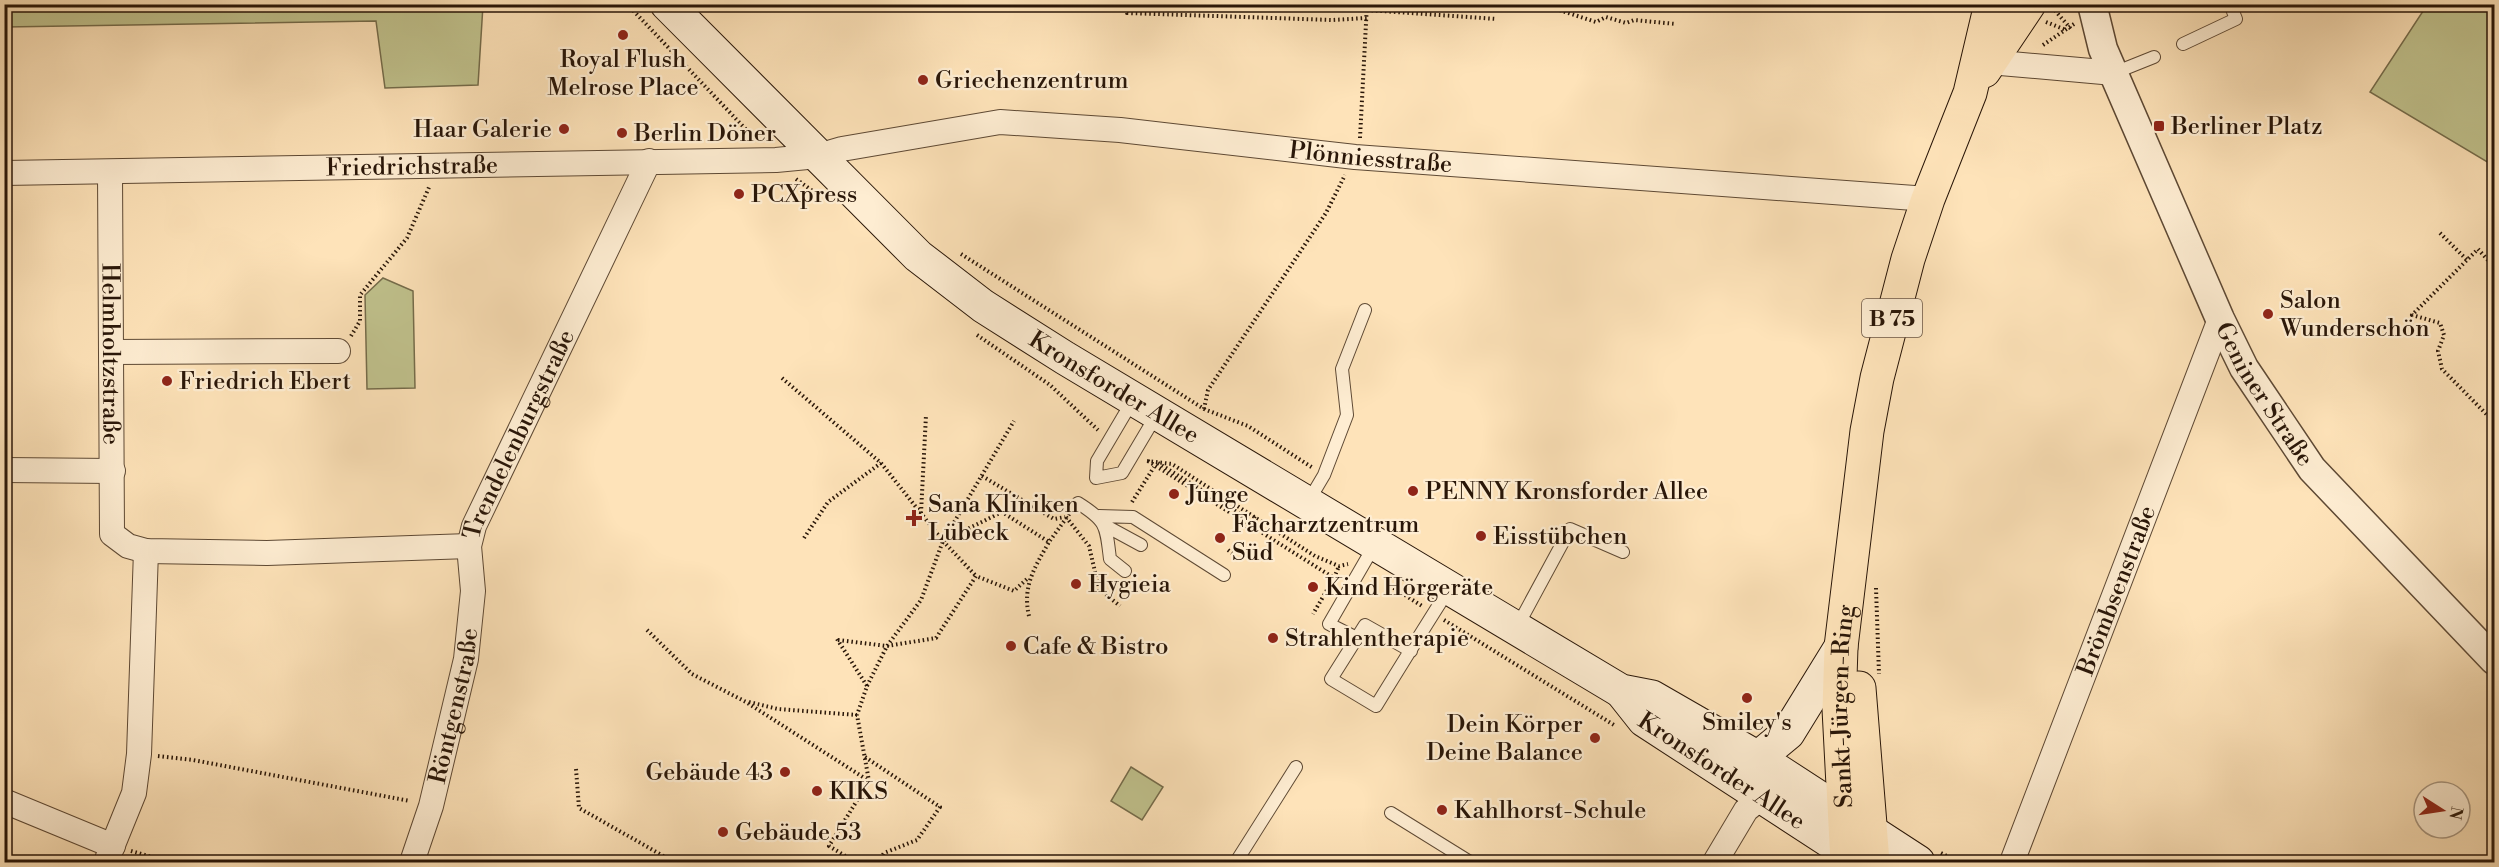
<svg xmlns="http://www.w3.org/2000/svg" width="2499" height="867" font-family="'Libre Bodoni',serif">
	<rect width="100%" height="100%" fill="#fee3b9"/>
	<filter id="stains"><feTurbulence type="fractalNoise" baseFrequency=".00333" numOctaves="4"/><feColorMatrix values="0 0 0 0 .2 0 0 0 0 .09 0 0 0 0 .02 0 0 0 .5 -.17"/></filter>
	<radialGradient id="worn" r=".72"><stop offset=".6" stop-color="#630" stop-opacity="0"/><stop offset="1" stop-color="#630" stop-opacity=".3"/></radialGradient>
	<!-- green -->
	<path fill="#c1c38e" stroke="#756c4b" stroke-width="1.5" d="M4 5H483L478 85 385 88 376 21 5 27Z
		M2427 5H2485L2494 10V166L2370 92Z
		M383 278 413 291 415 388 367 389 365 295Z
		M1131 767 1163 787 1142 820 1111 801Z"/>
	<g fill="none" stroke-linecap="round" stroke-linejoin="round">
		<defs>
			<path id="service" d="M2183 44 2236 19 2230 4
				M2114 73 2154 57
				M1133 400 1097 461 1096 478 1122 473 1157 414
				M1308 502 1324 475 1347 415 1342 369 1365 310
				M1078 503C1107 521 1106 526 1110 559L1125 571
				M1099 516 1133 517 1224 575
				M1106 526 1141 545
				M1517 627 1570 529 1623 552
				M1357 638 1329 624 1374 546
				M1411 651 1365 625 1331 679 1376 706C1400 667 1424 628 1449 589
				M1391 813 1470 862
				M1236 862 1296 767"/>
			<g id="minor">
				<path d="M1989 62 2114 73"/>
				<path id="s1" d="M110 172 112 534 128 546 146 551 267 553 469 546"/>
				<path id="s2" d="M4 173 776 160 818 156 842 149 1000 122 1120 130 1355 157 1928 199"/>
				<path d="M112 352 338 351"/>
				<path d="M4 470 113 471"/>
				<path d="M4 801 113 846"/>
				<path d="M106 862 134 793 139 754 146 551"/>
				<path id="s3" d="M412 862 431 806 466 659 473 591 469 546 474 526 649 161"/>
				<path d="M1715 862 1746 810 1761 798"/>
				<path id="s4" d="M2012 862 2220 319"/>
			</g>
			<g id="tertiary">
				<path id="s5" d="M2092 4 2103 49 2220 319 2244 368 2312 469 2494 660"/>
			</g>
			<g id="secondary">
				<path id="s6" d="M667 4 918 256 983 306 1065 358 1621 691 1652 697 1758 758 1918 862"/>
				<path id="s7" d="M1621 691 1644 720 1862 862"/>
				<path d="M1758 758 1788 733 1841 647"/>
			</g>
			<g id="primary">
				<path d="M1984 71 2029 4"/>
				<path d="M1859 688 1873 862"/>
				<path id="s8" d="M1847 862 1839 709 1841 647 1867 431 1877 378 1908 259 1928 199 1970 93 1991 4"/>
			</g>
		</defs>
		<!-- service casing -->
		<use href="#service" stroke="#5e4934" stroke-width="14"/>
		<!-- minor casing -->
		<use href="#minor" stroke="#5e4934" stroke-width="26"/>
		<!-- tertiary casing -->
		<use href="#tertiary" stroke="#5e4934" stroke-width="31"/>
		<!-- secondary casing -->
		<use href="#secondary" stroke="#291608" stroke-width="35"/>
		<!-- primary casing -->
		<use href="#primary" stroke="#291608" stroke-width="35"/>
		<!-- path -->
		<path stroke="#291608" stroke-width="4" stroke-dasharray="1.5 3" stroke-linecap="butt" d="M627 4 756 140
			M1125 4 1127 13 1332 20 1367 18
			M1555 4 1556 9 1596 22 1606 17 1626 23 1634 20 1676 24
			M2052 7 2071 29
			M1367 10 1497 19
			M2046 22 2066 30
			M2043 45 2074 24
			M1360 138 1367 4
			M796 179 821 197
			M2440 233 2467 260
			M961 254 1204 409 1248 426 1313 468
			M2494 267 2478 249 2412 315 2440 323 2444 335 2438 351 2442 369 2494 422
			M977 335 1050 385 1098 430
			M351 336 360 321V295L407 238 430 185
			M782 378 881 463 943 541 1014 421
			M1204 409 1208 390 1326 213 1345 175
			M1147 461 1172 464 1315 556 1339 566 1348 564
			M1148 461 1334 578 1313 614
			M1158 463 1245 517 1248 524
			M982 476 1054 519 1065 517
			M1132 502 1154 467
			M921 513 926 415
			M1066 517 1089 546 1099 589 1120 606
			M1266 522 1292 525
			M1247 529 1255 516
			M804 538 828 502 881 463
			M943 541 976 576
			M1228 550 1232 553
			M1334 578 1339 566
			M1386 583 1422 606
			M1876 588 1879 674
			M1029 616C1022 586 1035 567 1049 542
			M1444 620 1614 725
			M647 630 692 674 746 702 869 781
			M837 639 867 686 857 715 869 781 829 846 855 862
			M838 640 887 646 936 638 976 576 1014 591 1028 578
			M867 686 887 646 921 600 943 541 1002 512 1049 542 1070 513
			M749 702 778 709 857 715
			M158 756 193 760 410 801
			M865 757 940 807 917 840 884 853 878 862
			M576 769 579 808 674 862
			M131 851 169 862
			M1941 853 1959 862
			M520 859 527 862"/>
		<!-- service -->
		<use href="#service" stroke="#feedd2" stroke-width="12"/>
		<!-- minor -->
		<use href="#minor" stroke="#feedd2" stroke-width="24"/>
		<!-- tertiary -->
		<use href="#tertiary" stroke="#feedd2" stroke-width="28"/>
		<!-- secondary -->
		<use href="#secondary" stroke="#feedd2" stroke-width="33"/>
		<!-- primary -->
		<use href="#primary" stroke="#fee3b9" stroke-width="33"/>
	</g>
	<!-- markers -->
	<g fill="#8f2418" stroke="#feedd2" stroke-width="2">
		<circle cx="623" cy="35" r="6"/>
		<circle cx="923" cy="80" r="6"/>
		<rect x="2153" y="120" width="12" height="12" rx="3"/>
		<circle cx="564" cy="129" r="6"/>
		<circle cx="622" cy="133" r="6"/>
		<circle cx="739" cy="194" r="6"/>
		<circle cx="2268" cy="314" r="6"/>
		<circle cx="167" cy="381" r="6"/>
		<circle cx="1413" cy="491" r="6"/>
		<circle cx="1174" cy="494" r="6"/>
		<path d="M911 509h6v6h6v6h-6v6h-6v-6h-6v-6h6z"/>
		<circle cx="1481" cy="536" r="6"/>
		<circle cx="1220" cy="538" r="6"/>
		<circle cx="1076" cy="584" r="6"/>
		<circle cx="1313" cy="587" r="6"/>
		<circle cx="1273" cy="638" r="6"/>
		<circle cx="1011" cy="646" r="6"/>
		<circle cx="1747" cy="698" r="6"/>
		<circle cx="1595" cy="738" r="6"/>
		<circle cx="785" cy="772" r="6"/>
		<circle cx="817" cy="791" r="6"/>
		<circle cx="1442" cy="810" r="6"/>
		<circle cx="723" cy="832" r="6"/>
	</g>
	<g text-anchor="middle" stroke-width="4.5" stroke-linejoin="round" paint-order="stroke">
		<!-- shield labels -->
		<rect fill="#feedd2" stroke="#695645" stroke-width="1.5" x="1862" y="299" width="60" height="38" rx="4.5"/>
		<g font-size="22" font-weight="bold" fill="#291608">
			<text x="1892" y="326">B 75</text>
		</g>
		<!-- poi labels -->
		<g font-size="24" fill="#291608" stroke="#feedd2" text-anchor="start">
			<text x="623" y="67" text-anchor="middle">Royal Flush<tspan x="623" dy="28">Melrose Place</tspan></text>
			<text x="935" y="88">Griechenzentrum</text>
			<text x="2171" y="134">Berliner Platz</text>
			<text x="552" y="137" text-anchor="end">Haar Galerie</text>
			<text x="634" y="141">Berlin Döner</text>
			<text x="751" y="202">PCXpress</text>
			<text x="2280" y="308">Salon<tspan x="2280" dy="28">Wunderschön</tspan></text>
			<text x="179" y="389">Friedrich Ebert</text>
			<text x="1425" y="499">PENNY Kronsforder Allee</text>
			<text x="1186" y="502">Junge</text>
			<text x="928" y="512">Sana Kliniken<tspan x="928" dy="28">Lübeck</tspan></text>
			<text x="1232" y="532">Facharztzentrum<tspan x="1232" dy="28">Süd</tspan></text>
			<text x="1493" y="544">Eisstübchen</text>
			<text x="1088" y="592">Hygieia</text>
			<text x="1325" y="595">Kind Hörgeräte</text>
			<text x="1285" y="646">Strahlentherapie</text>
			<text x="1023" y="654">Cafe &amp; Bistro</text>
			<text x="1747" y="730" text-anchor="middle">Smiley's</text>
			<text x="1583" y="732" text-anchor="end">Dein Körper<tspan x="1583" dy="28">Deine Balance</tspan></text>
			<text x="773" y="780" text-anchor="end">Gebäude 43</text>
			<text x="829" y="799">KIKS</text>
			<text x="1454" y="818">Kahlhorst-Schule</text>
			<text x="735" y="840">Gebäude 53</text>
		</g>
		<!-- street labels -->
		<g font-size="24" fill="#291608" stroke="#feedd2">
			<text dy="8" stroke="none"><textPath href="#s2" startOffset="1372">Plönniesstraße</textPath></text>
			<text dy="8" stroke="none"><textPath href="#s2" startOffset="408">Friedrichstraße</textPath></text>
			<text dy="8" stroke="none"><textPath href="#s1" startOffset="182">Helmholtzstraße</textPath></text>
			<text dy="8" stroke="none"><textPath href="#s6" startOffset="592">Kronsforder Allee</textPath></text>
			<text dy="8" stroke="none"><textPath href="#s5" startOffset="428">Geniner Straße</textPath></text>
			<text dy="8" stroke="none"><textPath href="#s3" startOffset="446">Trendelenburgstraße</textPath></text>
			<text dy="8" stroke="none"><textPath href="#s4" startOffset="291">Brömbsenstraße</textPath></text>
			<text dy="8" stroke="none"><textPath href="#s3" startOffset="162">Röntgenstraße</textPath></text>
			<text dy="8" stroke="none"><textPath href="#s8" startOffset="156">Sankt-Jürgen-Ring</textPath></text>
			<text dy="8" stroke="none"><textPath href="#s7" startOffset="130">Kronsforder Allee</textPath></text>
		</g>
	</g>
	<!-- margin -->
	<rect width="2499" height="867" fill="none" stroke="#fee3b9" stroke-width="24"/>
	<rect x="6" y="6" width="2487" height="855" fill="none" stroke="#291608" stroke-width="3"/>
	<rect x="12" y="12" width="2475" height="843" fill="none" stroke="#291608" stroke-width="1.5"/>
	<!-- north arrow -->
	<g transform="translate(2442 810) rotate(102)"><circle r="28" fill="#feedd2" stroke="#a99781" stroke-width="1.5"/>
	<path d="M0-4.5L10 22L0 15L-10 22Z" fill="#8f2418"/>
	<text y="-9" font-size="16" font-weight="bold" text-anchor="middle" fill="#291608">N</text>
	</g>
	<rect width="100%" height="100%" filter="url(#stains)"/>
	<rect width="100%" height="100%" fill="url(#worn)"/>
</svg>
